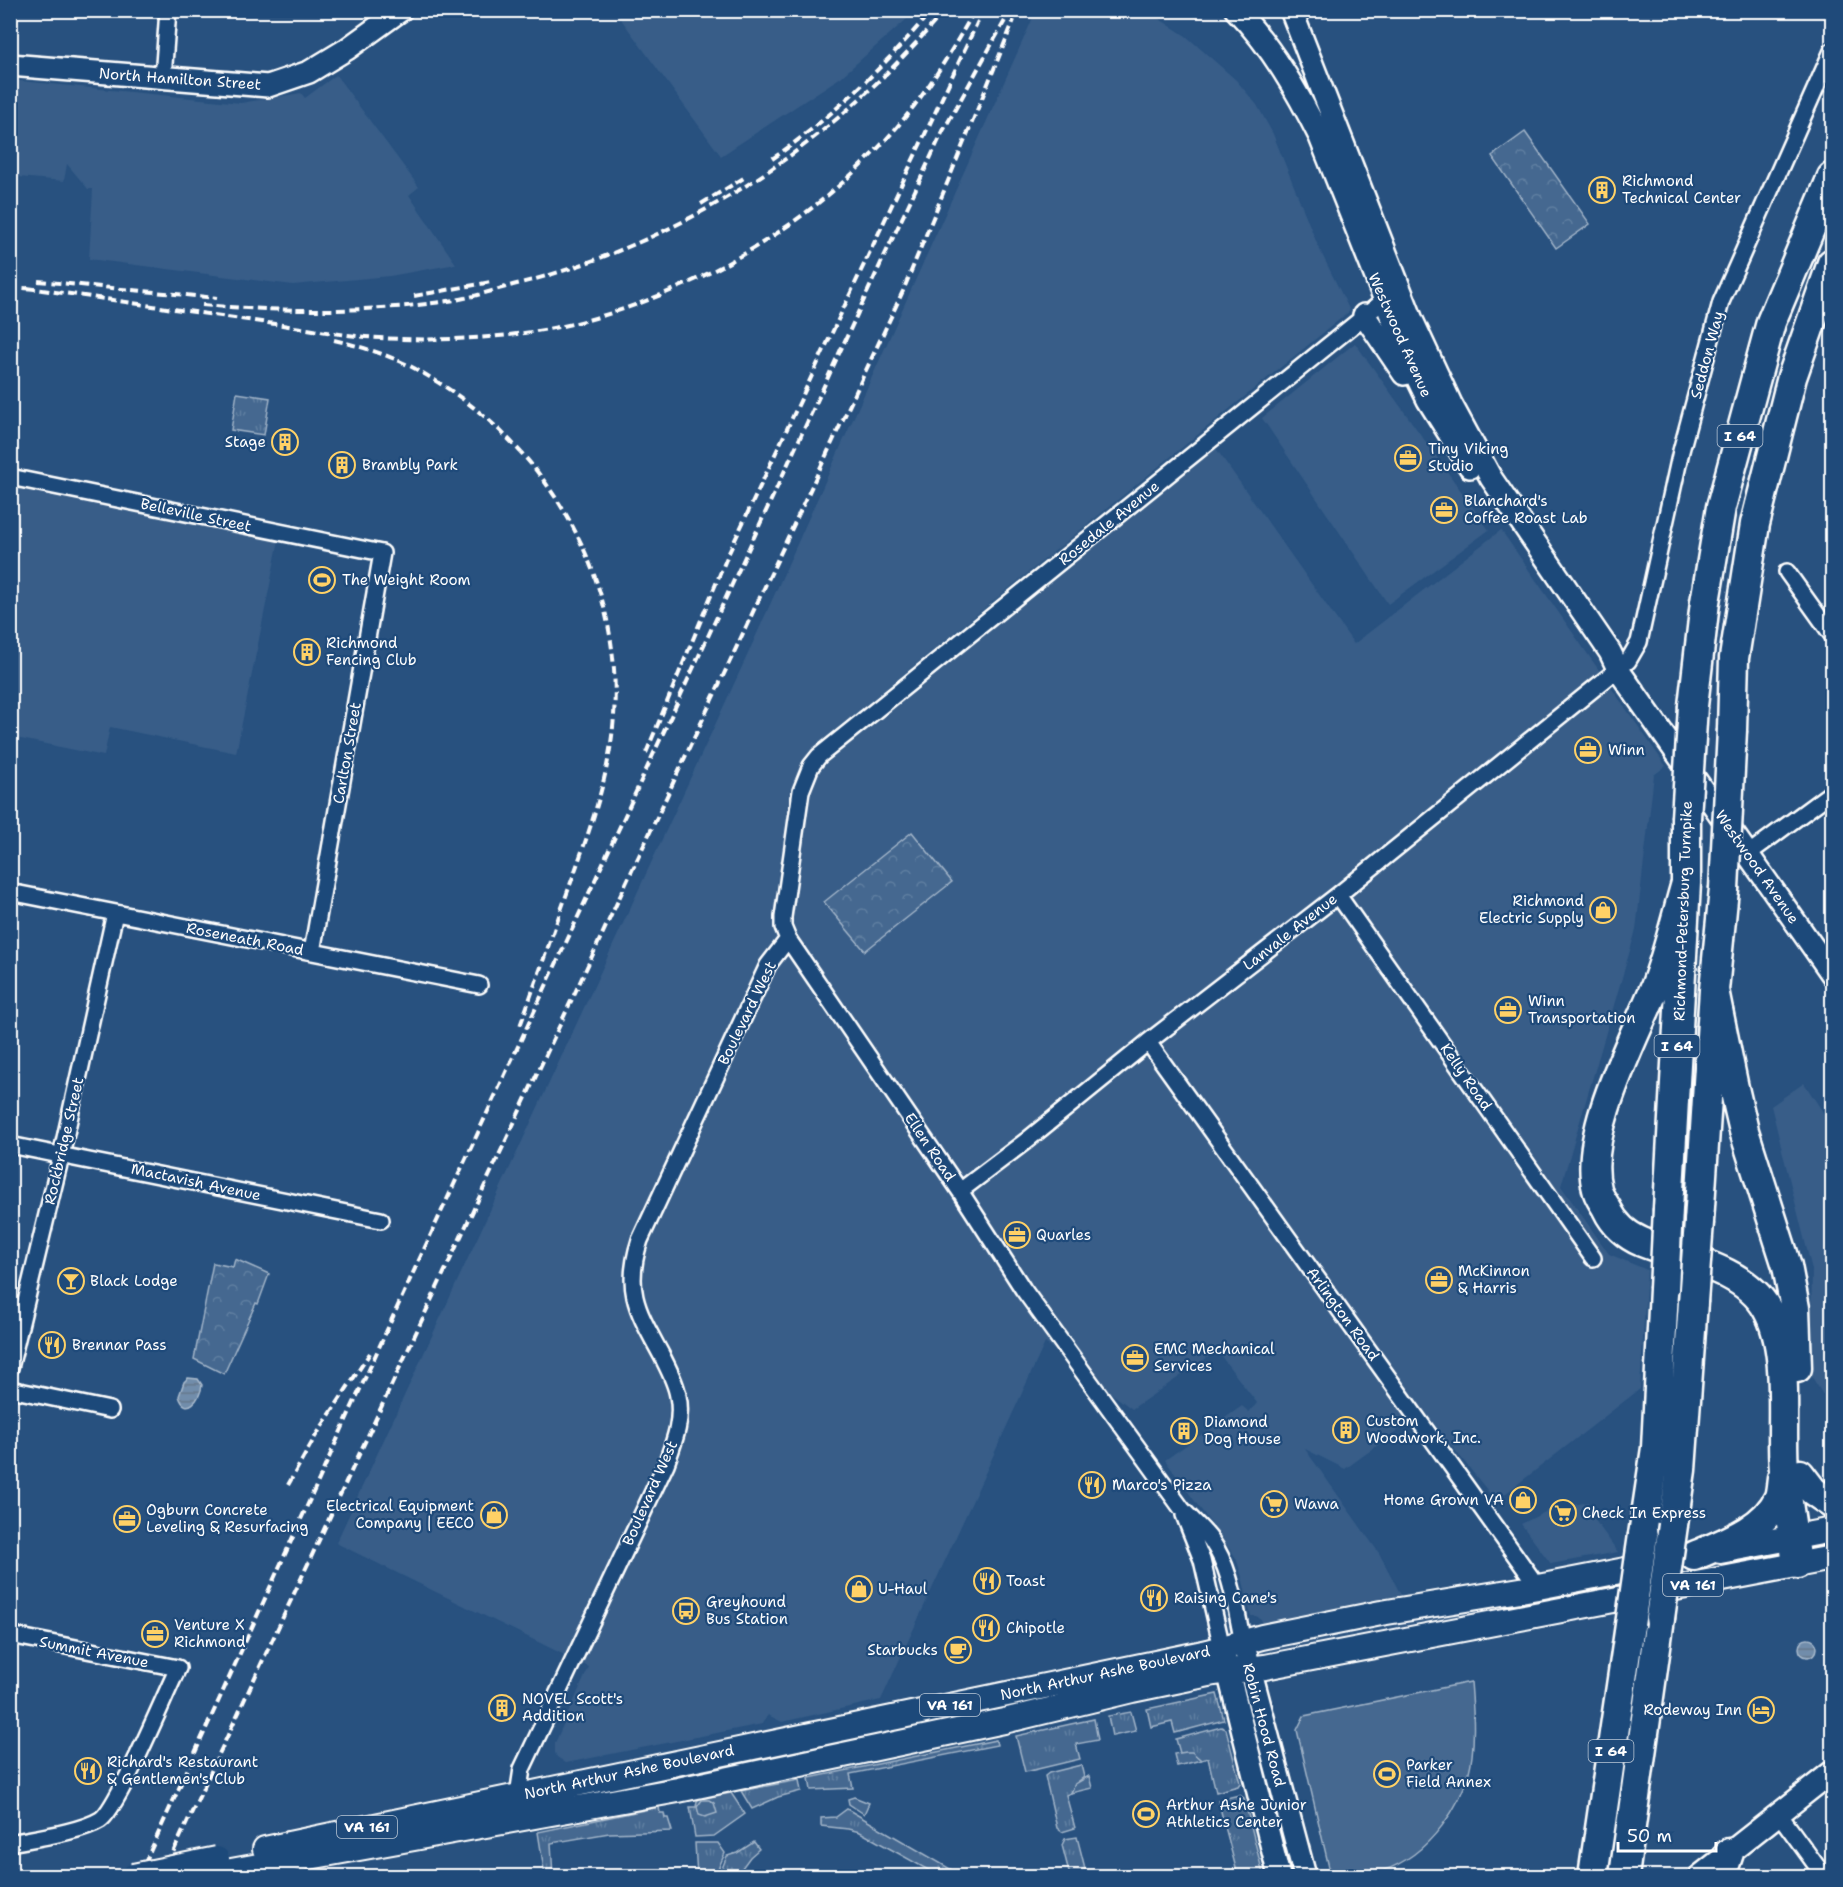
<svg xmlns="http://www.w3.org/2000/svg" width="1843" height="1887" font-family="'Shantell Sans',sans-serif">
	<defs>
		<pattern id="grass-tufts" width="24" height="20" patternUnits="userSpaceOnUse" patternTransform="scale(1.5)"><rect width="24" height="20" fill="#446890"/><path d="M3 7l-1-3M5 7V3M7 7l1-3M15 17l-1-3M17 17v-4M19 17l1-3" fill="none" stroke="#607fa1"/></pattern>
		<pattern id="park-crowns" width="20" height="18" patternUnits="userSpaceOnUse" patternTransform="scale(1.5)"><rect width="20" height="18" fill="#446890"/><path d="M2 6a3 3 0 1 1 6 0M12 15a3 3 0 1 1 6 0" fill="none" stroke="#607fa1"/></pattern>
		<pattern id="water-rules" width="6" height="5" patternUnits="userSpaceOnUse" patternTransform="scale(1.5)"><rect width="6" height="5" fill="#718dab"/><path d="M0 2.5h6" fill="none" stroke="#64768a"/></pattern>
	</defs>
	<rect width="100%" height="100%" fill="#28517f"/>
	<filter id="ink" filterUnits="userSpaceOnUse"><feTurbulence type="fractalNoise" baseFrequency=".0167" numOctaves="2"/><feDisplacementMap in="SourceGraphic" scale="12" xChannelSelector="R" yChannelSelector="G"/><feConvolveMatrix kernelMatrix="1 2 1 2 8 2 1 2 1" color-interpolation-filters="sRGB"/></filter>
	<g filter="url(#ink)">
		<!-- built -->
		<path fill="#375d88" d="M615 11H916L841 77 721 156Z
			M1036 11H1147L1186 36 1236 80 1257 105 1273 134 1318 246 1350 311 820 742 832 755 1205 433 1354 644 1501 530 1666 766 1654 775 1636 930 1561 1186 1609 1254 1647 1270 1640 1389 1496 1501 1424 1412 1345 1469 1305 1449 1379 1553 1401 1595 1262 1623 1261 1619 1256 1616H1251L1242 1577 1236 1558 1165 1460 1242 1406 1249 1412 1257 1403 1217 1351 1132 1409 1045 1343 881 1700 782 1722 768 1715 762 1724 566 1763 557 1757 555 1753V1743L589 1667 336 1543 746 658Z
			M336 75 419 187 409 195 456 264 390 276 293 285 89 259 93 189H88L67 164 64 181 18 177 11 162V80L241 103 301 93 305 98Z
			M1355 343 1489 530 1388 604 1262 418Z
			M11 484 279 540 236 753 110 727 104 756 11 737Z
			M1804 1083 1832 1126V1409L1810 1374 1812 1270 1771 1106Z
			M1588 1502 1589 1512 1618 1552 1551 1564 1521 1524 1549 1510Z"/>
		<!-- grass -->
		<path fill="url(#grass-tufts)" stroke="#a2b4c8" stroke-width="1.5" d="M237 393 270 398 264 435 231 430Z
			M1217 1694 1224 1720 1175 1733 1172 1722 1151 1727 1147 1709Z
			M1131 1712 1136 1731 1112 1736 1108 1716Z
			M1094 1719 1098 1740 1076 1744 1080 1759 1025 1772 1016 1736Z
			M1221 1727 1226 1729 1240 1783 1238 1786 1216 1792 1208 1758 1201 1760C1195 1754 1188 1752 1180 1753L1176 1739Z
			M996 1740 997 1745 850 1774 853 1788 811 1790 809 1778Z
			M1081 1765 1084 1777 1075 1784 1071 1793 1066 1795 1075 1828 1062 1832 1057 1828 1045 1776 1049 1773Z
			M799 1780 801 1791 778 1797 752 1809 741 1791Z
			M731 1793 745 1814 714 1836 695 1837 690 1807H696L697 1801 700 1799Z
			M1239 1795 1244 1798 1263 1874 1261 1876H1238L1218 1800Z
			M854 1797 869 1803 864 1814 849 1804 848 1799Z
			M659 1807 660 1813H664L665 1818H668L672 1831 609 1833 551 1843 553 1876H545L538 1832Z
			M847 1809 952 1870 955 1876H939L860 1832 848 1829 821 1826V1818L836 1817Z
			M1077 1837 1087 1876H1070L1062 1845 1065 1839Z
			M754 1842 759 1849 750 1857 736 1876H719L727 1856 737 1853Z
			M695 1843H718L725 1853 715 1876H697Z"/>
		<!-- park -->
		<path fill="url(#park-crowns)" stroke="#a2b4c8" stroke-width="1.5" d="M1525 132 1590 224 1556 248 1492 156Z
			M912 832 952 882 865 951 824 902Z
			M235 1259 269 1274 258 1304 256 1303 224 1374 194 1359 213 1263 233 1267Z"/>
		<!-- garden -->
		<path fill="#446890" stroke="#a2b4c8" stroke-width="1.5" d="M1471 1682C1473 1707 1475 1731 1472 1756 1466 1804 1428 1856 1382 1871 1365 1877 1348 1877 1331 1876L1297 1730 1304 1716Z
			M982 1708 983 1712 907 1727 802 1756 728 1769V1766L787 1755 887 1727Z
			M1186 1752H1192L1201 1760 1177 1766 1174 1754Z
			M1089 1776 1092 1788 1071 1793 1075 1784Z
			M702 1800H709L714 1803 717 1813 705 1817 699 1815 697 1807Z"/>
		<!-- water -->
		<path fill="url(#water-rules)" stroke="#aabbcd" stroke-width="1.5" d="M188 1378 198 1379 202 1385C201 1398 186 1418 179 1396L184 1382Z
			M1799 1648a9 9 0 1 1 18 0a9 9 0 1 1-18 0Z"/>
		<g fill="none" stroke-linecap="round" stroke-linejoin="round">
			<defs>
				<path id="street" d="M163 78 168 10
					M10 477 382 553 312 952
					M1787 572 1832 635
					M1748 854 1832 792
					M10 892 479 985
					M1338 895 1593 1258
					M1148 1042 1538 1587
					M10 1145 381 1220
					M960 1191 1026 1141 1148 1042 1338 895 1628 661 1639 642 1681 451 1721 302 1832 51
					M10 1368 61 1156 115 913
					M10 1389 110 1410
					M1184 1515 1202 1560 1222 1648
					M10 1635 178 1668C165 1694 118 1809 100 1820 80 1832 35 1838 10 1843
					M1243 1642C1235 1607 1232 1570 1211 1540 1203 1529 1191 1519 1182 1509L1023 1289 960 1191 788 939 783 927V917L801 791 811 766 819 756 1392 294
					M520 1803 518 1795 522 1769 666 1464C674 1442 683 1420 678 1396 676 1383 669 1370 663 1358 639 1313 623 1292 640 1240L768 965 788 939
					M1779 1814 1824 1876"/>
				<path id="secondary" d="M1236 10C1272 47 1297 91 1320 137L1410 363 1428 400 1470 467
					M1291 10 1412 320 1451 404 1491 478 1610 652 1619 671 1832 974
					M10 65 268 86 309 72 347 49 401 10
					M1364 315 1404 374
					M1243 1642 1305 1876
					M1224 1655 1279 1876
					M1700 1876 1832 1772"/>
				<path id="primary" d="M1720 1551 1832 1530
					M265 1849 1208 1652 1262 1637 1381 1613 1538 1587 1656 1564
					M204 1876 678 1790 1004 1721 1132 1690 1214 1673 1265 1667 1832 1558"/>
				<path id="highway" d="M1693 706 1705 602 1721 507 1771 322 1832 177
					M1732 730 1734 658 1755 524 1792 377 1832 263
					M1686 883C1676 917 1668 954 1655 987 1634 1039 1582 1134 1597 1189 1598 1196 1604 1203 1607 1209 1614 1224 1627 1236 1642 1242 1682 1258 1745 1269 1767 1309 1791 1351 1780 1423 1784 1470 1787 1502 1793 1533 1797 1564
					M1714 990 1734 1088 1744 1131 1787 1266 1795 1308 1797 1368
					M1668 1209 1686 883V818
					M1699 1222 1714 990 1724 889
					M1800 1474 1813 1491 1832 1504
					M1673 1525 1681 1470 1693 1302
					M1643 1535 1656 1448 1664 1289
					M1694 1556C1724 1543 1765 1529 1779 1497 1781 1491 1781 1484 1782 1478
					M1593 1876 1630 1625
					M1624 1876 1660 1618
					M1721 1876 1729 1853"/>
			</defs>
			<!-- street casing -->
			<use href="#street" stroke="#fff" stroke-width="20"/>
			<!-- secondary casing -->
			<use href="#secondary" stroke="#fff" stroke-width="26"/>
			<!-- primary casing -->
			<use href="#primary" stroke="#fff" stroke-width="28"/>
			<!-- highway casing -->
			<use href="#highway" stroke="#fff" stroke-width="33"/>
			<!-- street -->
			<use href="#street" stroke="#1f4a7a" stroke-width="15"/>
			<!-- secondary -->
			<use href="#secondary" stroke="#1f4a7a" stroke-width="21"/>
			<!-- primary -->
			<use href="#primary" stroke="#1f4a7a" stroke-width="24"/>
			<!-- highway -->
			<use href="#highway" stroke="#1f4a7a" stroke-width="28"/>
			<!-- rail -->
			<path stroke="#fff" stroke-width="4" stroke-dasharray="9 4.5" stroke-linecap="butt" d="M772 159C832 117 885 66 932 10
				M701 204 747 176
				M38 281 217 298
				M10 287 35 289
				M27 288C107 299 187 311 268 323 305 328 343 336 380 338 452 342 525 338 595 318 718 282 835 209 914 106 937 76 956 43 975 10
				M414 296 491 282
				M202 305C286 312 372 313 455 300 478 296 500 288 521 283 692 238 831 145 945 10
				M334 340C363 347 393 356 419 371 555 446 638 599 609 755 601 800 585 843 570 885 553 932 537 979 520 1026
				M646 753 727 557 978 21
				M288 1485 315 1437 370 1353
				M139 1876 406 1288 874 278 943 131 1011 10
				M162 1876 903 291 1014 20"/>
			<defs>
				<path id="primary-bridge" d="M133 1876 217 1859"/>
				<path id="highway-bridge" d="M1686 818 1693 706
					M1724 889 1732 730
					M1664 1289 1668 1209
					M1693 1302 1699 1222
					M1660 1618 1673 1525
					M1630 1625 1643 1535"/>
			</defs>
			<!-- primary-bridge casing -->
			<use href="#primary-bridge" stroke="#fff" stroke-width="28" stroke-linecap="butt"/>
			<!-- highway-bridge casing -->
			<use href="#highway-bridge" stroke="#fff" stroke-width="33" stroke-linecap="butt"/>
			<!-- primary-bridge -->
			<use href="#primary-bridge" stroke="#1f4a7a" stroke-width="24"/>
			<!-- highway-bridge -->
			<use href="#highway-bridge" stroke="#1f4a7a" stroke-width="28"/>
		</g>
	</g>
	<!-- icons -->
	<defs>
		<symbol id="building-ring" viewBox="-11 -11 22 22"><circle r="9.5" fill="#1f4a7a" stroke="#ffd166" stroke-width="1.5"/><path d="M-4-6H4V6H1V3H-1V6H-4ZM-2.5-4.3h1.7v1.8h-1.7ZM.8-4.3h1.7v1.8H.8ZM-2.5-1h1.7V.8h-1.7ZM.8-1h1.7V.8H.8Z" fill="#ffd166"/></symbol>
		<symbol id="office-ring" viewBox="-11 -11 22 22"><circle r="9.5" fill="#1f4a7a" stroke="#ffd166" stroke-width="1.5"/><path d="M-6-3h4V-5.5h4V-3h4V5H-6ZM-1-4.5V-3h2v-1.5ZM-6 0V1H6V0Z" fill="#ffd166"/></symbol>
		<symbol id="stadium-ring" viewBox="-11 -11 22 22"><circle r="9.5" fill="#1f4a7a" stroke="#ffd166" stroke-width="1.5"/><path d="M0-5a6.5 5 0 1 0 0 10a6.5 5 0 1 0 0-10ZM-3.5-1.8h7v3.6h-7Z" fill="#ffd166"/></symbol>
		<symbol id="shop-ring" viewBox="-11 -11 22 22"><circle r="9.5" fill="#1f4a7a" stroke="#ffd166" stroke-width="1.5"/><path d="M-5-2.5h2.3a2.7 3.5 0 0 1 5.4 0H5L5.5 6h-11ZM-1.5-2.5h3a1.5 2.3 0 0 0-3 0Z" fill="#ffd166"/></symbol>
		<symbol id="bar-ring" viewBox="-11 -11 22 22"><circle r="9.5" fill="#1f4a7a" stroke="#ffd166" stroke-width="1.5"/><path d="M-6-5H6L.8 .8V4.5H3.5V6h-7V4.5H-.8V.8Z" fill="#ffd166"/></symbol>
		<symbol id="restaurant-ring" viewBox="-11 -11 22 22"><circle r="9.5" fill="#1f4a7a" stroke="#ffd166" stroke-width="1.5"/><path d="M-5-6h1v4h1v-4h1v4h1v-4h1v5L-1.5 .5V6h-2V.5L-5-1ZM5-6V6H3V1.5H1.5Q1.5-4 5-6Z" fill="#ffd166"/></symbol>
		<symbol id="supermarket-ring" viewBox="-11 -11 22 22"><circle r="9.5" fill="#1f4a7a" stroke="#ffd166" stroke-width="1.5"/><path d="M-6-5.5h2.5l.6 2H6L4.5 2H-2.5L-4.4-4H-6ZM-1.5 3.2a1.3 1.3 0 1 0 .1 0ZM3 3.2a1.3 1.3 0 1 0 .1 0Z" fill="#ffd166"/></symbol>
		<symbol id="bus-ring" viewBox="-11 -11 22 22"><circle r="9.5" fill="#1f4a7a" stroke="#ffd166" stroke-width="1.5"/><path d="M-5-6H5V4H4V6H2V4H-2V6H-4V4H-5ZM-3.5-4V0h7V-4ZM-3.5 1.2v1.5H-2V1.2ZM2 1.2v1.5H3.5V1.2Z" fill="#ffd166"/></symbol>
		<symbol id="cafe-ring" viewBox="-11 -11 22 22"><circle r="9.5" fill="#1f4a7a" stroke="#ffd166" stroke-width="1.5"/><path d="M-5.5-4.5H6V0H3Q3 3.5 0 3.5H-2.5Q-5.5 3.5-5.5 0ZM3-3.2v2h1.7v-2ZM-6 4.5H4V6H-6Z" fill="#ffd166"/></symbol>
		<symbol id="hotel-ring" viewBox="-11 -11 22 22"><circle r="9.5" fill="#1f4a7a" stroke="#ffd166" stroke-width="1.5"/><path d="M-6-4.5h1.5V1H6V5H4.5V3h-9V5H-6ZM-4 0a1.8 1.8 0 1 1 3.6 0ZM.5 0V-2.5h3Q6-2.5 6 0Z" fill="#ffd166"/></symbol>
	</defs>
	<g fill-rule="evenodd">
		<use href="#building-ring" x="1587" y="175" width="30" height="30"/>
		<use href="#building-ring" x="270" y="427" width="30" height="30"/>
		<use href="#office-ring" x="1393" y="443" width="30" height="30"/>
		<use href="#building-ring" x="327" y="450" width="30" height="30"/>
		<use href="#office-ring" x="1429" y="495" width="30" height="30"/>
		<use href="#stadium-ring" x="307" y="565" width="30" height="30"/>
		<use href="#building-ring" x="292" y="637" width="30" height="30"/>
		<use href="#office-ring" x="1573" y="735" width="30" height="30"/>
		<use href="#shop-ring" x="1588" y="895" width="30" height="30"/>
		<use href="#office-ring" x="1493" y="995" width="30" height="30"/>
		<use href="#office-ring" x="1002" y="1220" width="30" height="30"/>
		<use href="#office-ring" x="1424" y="1265" width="30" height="30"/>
		<use href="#bar-ring" x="56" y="1266" width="30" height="30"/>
		<use href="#restaurant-ring" x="37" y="1330" width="30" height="30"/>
		<use href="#office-ring" x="1120" y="1343" width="30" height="30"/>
		<use href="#building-ring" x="1331" y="1415" width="30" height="30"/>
		<use href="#building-ring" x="1169" y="1416" width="30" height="30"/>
		<use href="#restaurant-ring" x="1077" y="1470" width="30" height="30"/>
		<use href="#shop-ring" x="1508" y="1485" width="30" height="30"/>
		<use href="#supermarket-ring" x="1259" y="1489" width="30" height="30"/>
		<use href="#supermarket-ring" x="1548" y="1498" width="30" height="30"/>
		<use href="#shop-ring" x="479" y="1500" width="30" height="30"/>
		<use href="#office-ring" x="112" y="1504" width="30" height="30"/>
		<use href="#restaurant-ring" x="972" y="1566" width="30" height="30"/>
		<use href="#shop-ring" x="844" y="1574" width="30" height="30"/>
		<use href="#restaurant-ring" x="1139" y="1583" width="30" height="30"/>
		<use href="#bus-ring" x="671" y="1596" width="30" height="30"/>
		<use href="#restaurant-ring" x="971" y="1613" width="30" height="30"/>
		<use href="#office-ring" x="140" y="1619" width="30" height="30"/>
		<use href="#cafe-ring" x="943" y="1635" width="30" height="30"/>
		<use href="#building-ring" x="487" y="1693" width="30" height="30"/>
		<use href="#hotel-ring" x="1746" y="1695" width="30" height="30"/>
		<use href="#restaurant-ring" x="73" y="1756" width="30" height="30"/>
		<use href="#stadium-ring" x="1372" y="1759" width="30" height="30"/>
		<use href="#stadium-ring" x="1131" y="1799" width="30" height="30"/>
	</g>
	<g text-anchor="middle" stroke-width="4.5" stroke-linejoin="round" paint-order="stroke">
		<!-- shield labels -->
		<g fill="#1f4a7a" stroke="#bcc9d7" stroke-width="1.5">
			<rect x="1717.5" y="425" width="45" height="22" rx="4.5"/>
			<rect x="1654.5" y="1035" width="45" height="22" rx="4.5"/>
			<rect x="1663" y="1574" width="60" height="22" rx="4.5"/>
			<rect x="920" y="1694" width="60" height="22" rx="4.5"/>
			<rect x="1588.5" y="1740" width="45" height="22" rx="4.5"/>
			<rect x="337" y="1816" width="60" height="22" rx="4.5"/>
		</g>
		<g font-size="14" font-weight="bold" fill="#fff">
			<text x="1740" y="441">I 64</text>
			<text x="1677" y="1051">I 64</text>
			<text x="1693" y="1590">VA 161</text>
			<text x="950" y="1710">VA 161</text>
			<text x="1611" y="1756">I 64</text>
			<text x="367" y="1832">VA 161</text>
		</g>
		<!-- street labels -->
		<g font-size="15" fill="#fff" stroke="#1f4a7a">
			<text transform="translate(180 79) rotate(4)" y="5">North Hamilton Street</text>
			<text transform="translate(1400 335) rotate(66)" y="5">Westwood Avenue</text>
			<text transform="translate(1707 355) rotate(-75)" y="5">Seddon Way</text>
			<text transform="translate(196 515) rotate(12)" y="5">Belleville Street</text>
			<text transform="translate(1109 523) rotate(-39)" y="5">Rosedale Avenue</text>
			<text transform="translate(347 753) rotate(-80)" y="5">Carlton Street</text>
			<text transform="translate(1757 867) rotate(55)" y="5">Westwood Avenue</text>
			<text transform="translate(1683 911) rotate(-88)" y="5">Richmond-Petersburg Turnpike</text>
			<text transform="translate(1290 932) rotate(-38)" y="5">Lanvale Avenue</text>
			<text transform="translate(245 939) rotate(11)" y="5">Roseneath Road</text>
			<text transform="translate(747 1013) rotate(-64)" y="5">Boulevard West</text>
			<text transform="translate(1466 1077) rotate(55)" y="5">Kelly Road</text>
			<text transform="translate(64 1141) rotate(-77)" y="5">Rockbridge Street</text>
			<text transform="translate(930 1147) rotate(56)" y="5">Ellen Road</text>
			<text transform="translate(196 1182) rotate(12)" y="5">Mactavish Avenue</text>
			<text transform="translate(1343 1314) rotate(54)" y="5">Arlington Road</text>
			<text transform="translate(650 1493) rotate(-66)" y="5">Boulevard West</text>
			<text transform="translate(94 1652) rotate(11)" y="5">Summit Avenue</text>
			<text transform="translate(1105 1673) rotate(-12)" y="5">North Arthur Ashe Boulevard</text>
			<text transform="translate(1264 1725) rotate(75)" y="5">Robin Hood Road</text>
			<text transform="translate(629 1772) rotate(-12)" y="5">North Arthur Ashe Boulevard</text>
		</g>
		<!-- poi labels -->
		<g font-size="15" fill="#fff" stroke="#1f4a7a" text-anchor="start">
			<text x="1622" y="186">Richmond<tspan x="1622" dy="17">Technical Center</tspan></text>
			<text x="266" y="447" text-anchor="end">Stage</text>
			<text x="1428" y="454">Tiny Viking<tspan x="1428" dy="17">Studio</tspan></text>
			<text x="362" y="470">Brambly Park</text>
			<text x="1464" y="506">Blanchard's<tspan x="1464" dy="17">Coffee Roast Lab</tspan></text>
			<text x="342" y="585">The Weight Room</text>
			<text x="326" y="648">Richmond<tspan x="326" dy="17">Fencing Club</tspan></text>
			<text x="1608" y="755">Winn</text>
			<text x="1584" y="906" text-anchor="end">Richmond<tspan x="1584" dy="17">Electric Supply</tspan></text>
			<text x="1528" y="1006">Winn<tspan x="1528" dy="17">Transportation</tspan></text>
			<text x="1036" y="1240">Quarles</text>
			<text x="1458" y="1276">McKinnon<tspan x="1458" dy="17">&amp; Harris</tspan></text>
			<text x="90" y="1286">Black Lodge</text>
			<text x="72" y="1350">Brennar Pass</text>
			<text x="1154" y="1354">EMC Mechanical<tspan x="1154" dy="17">Services</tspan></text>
			<text x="1366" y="1426">Custom<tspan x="1366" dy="17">Woodwork, Inc.</tspan></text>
			<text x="1204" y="1427">Diamond<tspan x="1204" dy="17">Dog House</tspan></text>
			<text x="1112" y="1490">Marco's Pizza</text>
			<text x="1504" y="1505" text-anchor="end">Home Grown VA</text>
			<text x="1294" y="1509">Wawa</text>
			<text x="474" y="1511" text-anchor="end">Electrical Equipment<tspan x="474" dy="17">Company | EECO</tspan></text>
			<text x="146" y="1515">Ogburn Concrete<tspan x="146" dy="17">Leveling &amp; Resurfacing</tspan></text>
			<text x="1582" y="1518">Check In Express</text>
			<text x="1006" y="1586">Toast</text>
			<text x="878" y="1594">U-Haul</text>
			<text x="1174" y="1603">Raising Cane's</text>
			<text x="706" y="1607">Greyhound<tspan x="706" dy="17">Bus Station</tspan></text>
			<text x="174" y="1630">Venture X<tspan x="174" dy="17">Richmond</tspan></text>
			<text x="1006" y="1633">Chipotle</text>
			<text x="938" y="1655" text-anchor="end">Starbucks</text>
			<text x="522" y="1704">NOVEL Scott's<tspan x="522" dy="17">Addition</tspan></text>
			<text x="1742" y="1715" text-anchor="end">Rodeway Inn</text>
			<text x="107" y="1767">Richard's Restaurant<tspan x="107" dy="17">&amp; Gentlemen's Club</tspan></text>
			<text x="1406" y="1770">Parker<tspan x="1406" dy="17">Field Annex</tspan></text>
			<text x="1166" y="1810">Arthur Ashe Junior<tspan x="1166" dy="17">Athletics Center</tspan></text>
		</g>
	</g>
	<!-- margin -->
	<rect width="1843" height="1887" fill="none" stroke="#1f4a7a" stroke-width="36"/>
	<rect x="18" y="18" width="1807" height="1851" fill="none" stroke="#fff" stroke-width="2" filter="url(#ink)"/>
	<!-- scale -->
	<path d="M1618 1842v9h98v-9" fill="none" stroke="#ffffff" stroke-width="3"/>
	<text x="1627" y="1842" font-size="18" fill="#ffffff" stroke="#1f4a7a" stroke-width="4.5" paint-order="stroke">50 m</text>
</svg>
